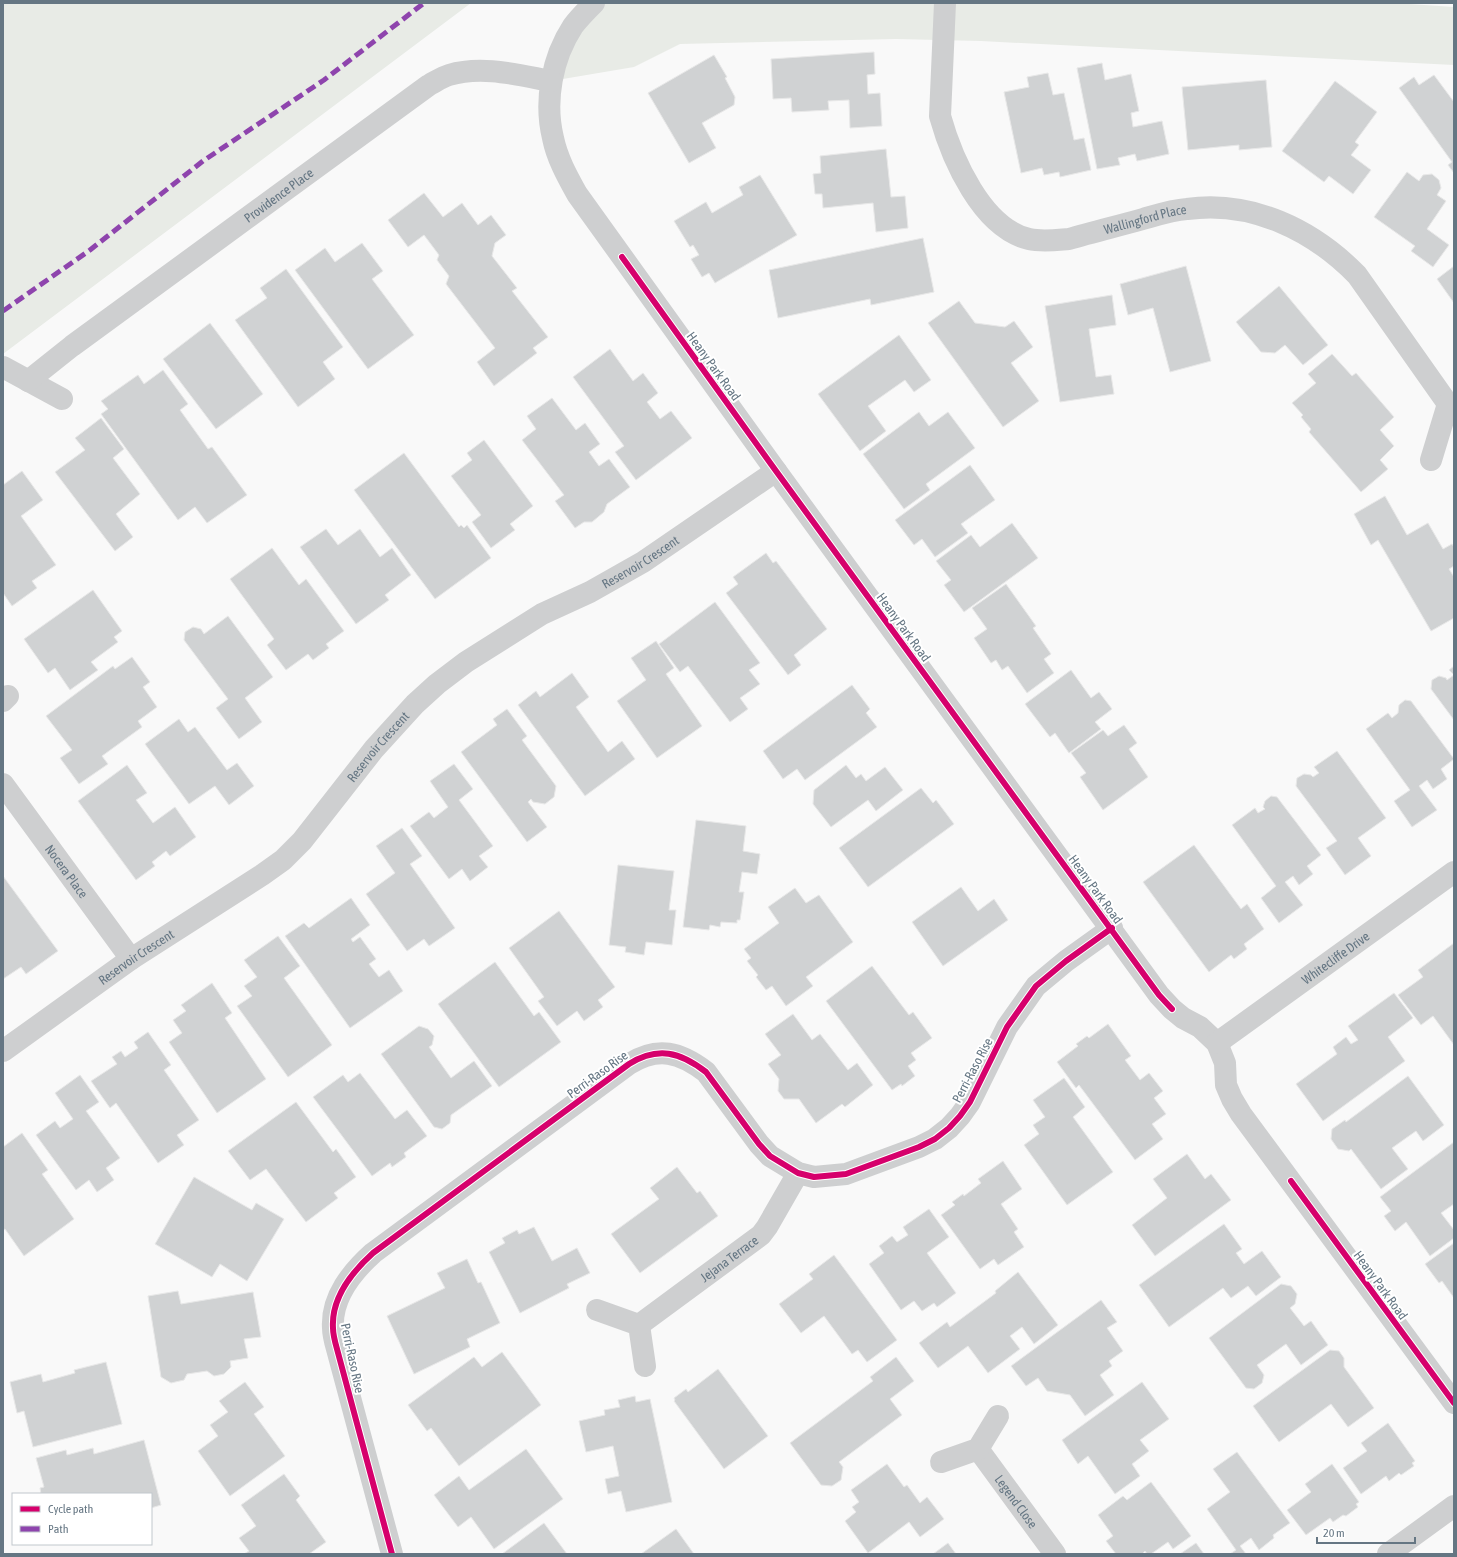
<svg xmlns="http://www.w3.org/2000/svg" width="1457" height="1557" font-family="'Asap Condensed',sans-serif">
	<rect width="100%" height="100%" fill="#f9f9f9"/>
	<!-- green -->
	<path fill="#e8ebe6" d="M3 3H471L3 354Z
		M594 3H1394L1454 7V65L981 41 896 39 680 44 634 67 551 81Z"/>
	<!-- building -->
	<path fill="#d0d2d3" stroke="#e8e8e8" d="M874 52 875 74 867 75 868 94 880 93 882 126 850 128 849 100 828 101 829 110 792 112 791 98 773 99 771 59Z
		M714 55 727 77 725 78 735 97 734 105 702 123 716 148 689 163 648 93Z
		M1102 63 1105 80 1131 74 1139 111 1131 113 1133 127 1162 121 1169 154 1137 161 1135 154 1118 158 1120 165 1097 169 1077 68Z
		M1048 73 1053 95 1064 93 1074 140 1084 138 1091 170 1060 177 1059 172 1044 175 1042 168 1021 173 1004 92 1029 87 1027 77Z
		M1434 75 1454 102V173L1448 165 1452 162 1399 88 1414 77 1419 85Z
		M1266 80 1272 147 1239 150V145L1188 150 1182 87Z
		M1335 81 1377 112 1355 142 1359 145 1351 155 1371 170 1353 194 1329 176 1324 182 1282 151Z
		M886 149 891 197 905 196 908 228 876 232 873 203 823 208 822 194H815L813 174 821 173 820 156Z
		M1407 172 1419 181 1423 175 1432 174 1439 180 1441 188 1437 195 1446 201 1427 229 1449 245 1433 267 1411 251 1415 246 1374 217Z
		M760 175 797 235 715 283 709 273 702 277 691 259 699 255 693 245 690 247 674 221 706 202 712 213 743 195 739 187Z
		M424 193 443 217 462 203 478 225 491 215 506 235 495 243 492 256 517 288 512 291 548 337 533 348 537 353 494 386 477 362 495 348 446 284 449 276 437 260 439 255 424 235 408 247 388 220Z
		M923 238 934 292 871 305 870 299 778 318 769 270Z
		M362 243 383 271 372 279 414 335 368 369 295 270 325 248 335 262Z
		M1186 266 1211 361 1170 372 1153 308 1128 315 1120 284Z
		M1454 266V303L1437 279Z
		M286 269 343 347 323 362 335 379 298 407 235 320 267 298 260 288Z
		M1279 286 1328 345 1303 365 1285 345 1275 353 1261 352 1236 322Z
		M1112 295 1116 325 1089 329 1096 377 1111 375 1114 394 1060 402 1045 306Z
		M959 301 975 323 1005 327 1014 321 1033 347 1011 363 1039 401 1003 427 928 323Z
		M210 323 263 394 216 429 163 359Z
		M899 335 931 380 914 392 905 380 868 406 886 431 860 451 818 394Z
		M610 349 633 381 643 373 658 393 647 402 660 419 671 411 692 438 636 480 615 452 624 446 573 377Z
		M1332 354 1352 376 1356 373 1394 417 1380 430 1394 446 1380 460 1388 469 1361 492 1309 432 1311 429 1301 417 1303 415 1292 403 1316 383 1308 374Z
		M163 370 188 404 180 410 208 449 212 447 247 495 207 523 195 507 178 520 101 414 108 409 101 401 138 375 144 384Z
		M552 398 576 430 585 423 600 444 589 452 599 466 609 459 630 487 607 504 604 512 592 522H584L575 528 555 501 564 495 522 440 536 429 527 416Z
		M919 412 929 426 948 412 975 448 926 484 930 490 904 509 863 454Z
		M101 418 124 449 113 458 140 494 116 514 133 537 115 551 55 472 85 450 75 438Z
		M484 440 533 506 510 524 515 530 491 548 472 522 481 515 451 476 472 460 467 453Z
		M404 453 459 527 461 525 464 528 467 525 491 558 435 599 354 490Z
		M970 465 995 500 961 524 968 533 935 557 922 539 914 545 895 520Z
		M22 471 43 500 21 516 56 565 32 581 37 588 12 606 3 593V485Z
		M1385 496 1407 535 1428 523 1443 549 1452 544 1454 547V566L1449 569 1454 577V618L1431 631 1378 540 1371 545 1354 514Z
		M1012 523 1038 558 964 612 944 585 951 580 936 561 971 535 980 547Z
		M326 529 338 545 360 529 380 557 392 548 411 575 385 595 389 600 356 624 300 547Z
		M272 548 299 585 306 579 344 631 326 644 329 648 313 660 308 654 286 670 267 645 274 639 230 579Z
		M766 553 773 563 776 561 827 629 794 655 801 665 788 675 726 593 738 584 733 577Z
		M1006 584 1036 626 1033 628 1051 654 1044 659 1054 673 1027 693 1008 666 1002 670 996 660 991 663 974 638 987 629 972 608Z
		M93 590 122 631 114 637 118 642 91 662 98 670 70 690 55 668 48 673 24 639Z
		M715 602 760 663 749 670 760 684 740 698 748 709 730 722 688 666 680 672 659 644Z
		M228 616 273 677 245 698 262 722 239 739 216 708 228 699 184 640 185 632 193 627 201 629 204 634Z
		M656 641 674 668 666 674 702 726 657 758 617 701 646 680 631 658Z
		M132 657 150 682 143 687 157 707 138 721 142 727 102 756 108 764 79 784 60 758 72 750 46 716 113 666 115 669Z
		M1454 666V720L1431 689 1432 680 1439 676 1446 678 1447 680 1454 675 1449 670Z
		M1071 670 1091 698 1099 692 1112 709 1095 722 1101 729 1069 753 1055 733 1050 737 1025 704Z
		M572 673 589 697 576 707 608 752 622 741 635 759 585 796 518 705 536 691 540 697Z
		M852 685 870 709 866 713 877 727 805 780 797 769 783 779 763 751Z
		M1405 700 1411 701 1454 759 1441 769 1447 779 1433 789 1427 780 1419 786 1437 810 1412 827 1394 801 1410 790 1366 729 1388 713 1392 718 1398 713 1399 705Z
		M507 709 527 736 522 740 556 786 554 797 545 804 533 802 531 799 528 802 547 827 527 842 461 752 497 725 493 719Z
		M179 719 188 732 195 727 227 770 237 763 254 786 229 805 215 786 189 804 145 744Z
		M1124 725 1137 743 1129 749 1148 777 1103 810 1080 777 1086 773 1071 753 1103 730 1108 736Z
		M1337 751 1386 818 1358 838 1371 856 1345 875 1326 848 1337 841 1296 786 1297 778 1304 774 1311 775 1313 777 1319 773 1314 767Z
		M454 764 473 789 459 800 493 846 479 856 488 867 470 881 462 869 449 879 410 826 429 812 434 818 448 807 430 781Z
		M127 765 147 793 136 800 153 823 175 807 196 837 170 856 166 851 152 862 155 866 136 880 78 801Z
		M846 765 856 778 861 774 866 781 885 767 903 790 876 811 868 800 831 827 813 804 814 790Z
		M921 788 933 803 936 800 954 824 868 887 839 848Z
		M1271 796 1277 797 1321 855 1307 866 1313 874 1299 885 1293 876 1285 882 1303 905 1279 923 1261 898 1276 886 1232 825 1255 808 1258 813 1265 809 1263 807 1265 801Z
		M696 820 746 826 743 851 760 854 757 874 742 872 739 892H744L740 920H737V923L721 922 720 927 710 925 709 930 683 927Z
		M402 828 422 856 410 864 455 928 429 946 424 939 407 951 366 894 395 873 376 846Z
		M1194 845 1241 909 1247 904 1264 929 1244 944 1247 949 1234 959 1231 955 1209 972 1143 882Z
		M618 865 674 871 669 910H676L672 945 646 942 644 955 625 952 626 947 609 945Z
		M3 876 58 951 26 974 21 967 3 979Z
		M961 887 978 911 994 899 1008 920 943 966 912 922Z
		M795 888 806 903 819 895 853 942 806 977 813 986 786 1006 772 986 766 990 756 977 758 975 747 961 751 958 744 949 779 923 768 907Z
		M351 898 370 925 351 939 353 942 360 937 376 959 369 964 379 977 389 970 403 991 350 1028 285 936 304 923 309 928Z
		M559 911 615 987 598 1000 603 1007 584 1021 577 1011 557 1026 538 1001 544 997 509 948Z
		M278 936 300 966 284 978 332 1045 288 1077 237 1006 252 996 244 986 257 977 244 960Z
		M1454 943V1045L1433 1016 1421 1025 1398 995 1423 977 1418 970Z
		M495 962 534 1016 539 1012 561 1042 499 1087 438 1004Z
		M872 966 909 1015 913 1012 932 1038 911 1053 916 1060 908 1066 915 1076 902 1086 901 1084 892 1090 826 1001Z
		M212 983 232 1013 225 1018 266 1079 217 1113 169 1042 182 1033 173 1020 186 1011 181 1005Z
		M1394 993 1413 1018 1388 1037 1405 1061 1323 1121 1296 1084 1337 1054 1333 1047 1346 1037 1351 1044 1358 1040 1348 1026Z
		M793 1014 812 1040 820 1034 848 1070 857 1063 873 1085 845 1107 842 1104 816 1123 799 1099H784L778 1091 779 1079 768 1064 781 1055 765 1034Z
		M1108 1024 1131 1056 1125 1060 1140 1080 1149 1073 1163 1091 1154 1098 1166 1114 1152 1124 1163 1139 1135 1160 1079 1085 1076 1088 1057 1062 1078 1046 1076 1044 1087 1036 1089 1038Z
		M419 1026 428 1029 434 1036 432 1045 429 1047 451 1078 474 1061 492 1086 451 1115 450 1123 442 1129 434 1127 381 1054Z
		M148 1032 171 1065 164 1070 199 1120 177 1135 184 1145 158 1163 116 1103 110 1108 91 1081 117 1064 112 1057 121 1051 125 1057 138 1048 134 1042Z
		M360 1073 395 1119 407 1110 427 1136 404 1153 406 1157 392 1167 390 1163 372 1176 313 1097 343 1075 348 1082Z
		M80 1075 99 1102 86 1111 120 1158 106 1168 114 1180 97 1192 89 1180 76 1190 36 1135 55 1121 60 1128 73 1119 55 1093Z
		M1408 1076 1444 1125 1423 1141 1416 1131 1392 1148 1408 1169 1381 1189 1351 1149 1349 1151 1338 1149 1331 1139 1332 1129 1345 1120 1346 1122Z
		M1064 1078 1085 1107 1073 1117 1113 1172 1067 1205 1024 1145 1039 1134 1033 1125 1045 1117 1033 1100Z
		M296 1102 333 1152 336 1149 356 1177 334 1193 338 1198 306 1222 266 1169 250 1180 228 1151Z
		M22 1133 48 1170 42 1174 74 1219 24 1256 5 1229 3 1230V1147Z
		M1454 1142V1204L1441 1213 1454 1230V1238L1430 1256 1406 1222 1395 1231 1384 1216 1391 1211 1380 1197Z
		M1187 1154 1205 1179 1211 1174 1231 1200 1155 1256 1132 1225 1167 1198 1153 1179Z
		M1003 1161 1022 1189 1001 1204 1018 1229 1014 1232 1024 1247 998 1265 994 1259 980 1269 941 1215 955 1205 952 1202 963 1194 964 1196 981 1183 978 1179Z
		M677 1167 697 1193 700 1191 718 1216 640 1273 611 1234 659 1199 650 1188Z
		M194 1177 252 1210 256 1203 284 1219 247 1281 220 1264 212 1277 155 1244Z
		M929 1209 949 1237 927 1253 956 1293 937 1307 934 1303 922 1311 914 1301 901 1310 869 1264 884 1253 879 1246 892 1236 897 1242 908 1235 903 1227Z
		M1224 1224 1242 1249 1236 1253 1244 1264 1262 1251 1281 1277 1256 1296 1248 1286 1231 1298 1223 1288 1169 1327 1139 1285Z
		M534 1227 552 1261 577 1248 590 1273 567 1284 569 1288 520 1313 489 1252 505 1243 502 1238 517 1230 519 1234Z
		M1454 1243V1298L1442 1281 1439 1283 1425 1264Z
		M834 1255 897 1340 867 1362 858 1350 852 1354 824 1316 801 1333 779 1304 813 1279 809 1274Z
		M467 1259 478 1283 481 1282 500 1323 467 1339 470 1347 414 1374 387 1316 445 1288 437 1273Z
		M1018 1272 1058 1325 1034 1344 1022 1327 1010 1336 1020 1349 988 1373 968 1346 938 1368 919 1343 947 1322 950 1327 996 1293 995 1291Z
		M1281 1284 1291 1286 1297 1294 1295 1304 1290 1308 1304 1326 1311 1321 1328 1345 1301 1365 1286 1344 1257 1365 1264 1375 1262 1383 1254 1389 1246 1388 1209 1338Z
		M178 1291 181 1304 253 1292 261 1337 244 1339 248 1358 230 1361 231 1367 224 1374 214 1376 207 1371 187 1374 184 1380 171 1383 161 1377 148 1296Z
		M1101 1300 1117 1322 1107 1328 1123 1351 1109 1361 1112 1366 1100 1375 1114 1395 1085 1416 1070 1395 1047 1391 1038 1378 1026 1386 1011 1366Z
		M1330 1350 1339 1351 1344 1358V1367L1374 1408 1348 1427 1331 1404 1279 1442 1253 1406Z
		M502 1352 541 1405 459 1466 431 1428 427 1431 408 1405 474 1357 482 1367Z
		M896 1357 914 1381 890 1399 902 1415 839 1462 843 1467 841 1480 832 1486 821 1485 790 1443 873 1381 870 1377Z
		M106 1362 122 1424 33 1447 24 1411 17 1413 10 1382 41 1374 43 1382 75 1373 74 1370Z
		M718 1369 768 1436 724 1469 674 1401 675 1400 674 1398 686 1389 688 1392Z
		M245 1382 264 1407 254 1414 285 1456 230 1496 198 1451 218 1436 210 1425 228 1412 219 1401Z
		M1142 1382 1169 1419 1140 1440 1149 1451 1132 1464 1140 1476 1115 1494 1088 1456 1078 1464 1062 1440Z
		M635 1396 636 1402 650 1399 672 1502 626 1512 621 1491 608 1494 605 1479 619 1476 613 1446 586 1452 579 1421 605 1415 604 1410 620 1407 618 1400Z
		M1388 1423 1415 1461 1412 1463 1414 1466 1401 1475 1399 1473 1389 1481 1386 1476 1361 1494 1343 1468 1367 1451 1361 1443Z
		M144 1440 161 1505 151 1508V1494H41L40 1488 44 1487 36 1458 66 1450 67 1455 93 1448 94 1454Z
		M526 1449 563 1499 494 1549 471 1517 458 1527 434 1495 459 1476 469 1490Z
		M1237 1452 1290 1523 1273 1535 1274 1538 1259 1550 1251 1538 1240 1546 1246 1554H1230L1236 1550 1207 1509 1230 1492 1213 1469Z
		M887 1464 904 1487 907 1485 920 1503 927 1497 944 1519 920 1537 909 1522 868 1553 845 1521 856 1512 852 1507 859 1502 851 1490Z
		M1332 1464 1359 1502 1356 1504 1358 1507 1346 1516 1343 1515 1333 1522 1330 1518 1306 1535 1287 1510 1311 1492 1305 1484Z
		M284 1474 300 1496 296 1500 326 1542 309 1554H244L249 1551 239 1538 256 1526 241 1505Z
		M1151 1482 1191 1536 1173 1549 1168 1542 1151 1554H1147L1145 1551 1142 1554H1116L1106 1541 1113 1536 1098 1515 1123 1496 1127 1500Z
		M544 1523 567 1554H502Z
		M676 1529 694 1554H641Z
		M948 1543 956 1554H933Z
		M1196 1543 1204 1554H1180Z"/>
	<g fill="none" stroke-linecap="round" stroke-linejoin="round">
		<!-- street -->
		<g stroke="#cecfd0" stroke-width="22">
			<path d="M594 3C587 10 579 18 573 26 552 58 544 101 553 138 557 158 567 176 577 194L776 471 1159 995 1172 1009 1183 1018 1200 1027 1217 1043 1225 1063 1226 1085 1232 1099 1241 1114 1454 1403"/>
			<path id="s1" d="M945 3 940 116C952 159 982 228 1029 239 1042 242 1056 240 1069 239 1093 232 1118 226 1143 219 1157 215 1172 210 1187 209 1252 200 1313 230 1357 275L1448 404"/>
			<path d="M3 367 62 399"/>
			<path id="s2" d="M28 381 72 346 429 85C435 82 442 77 449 75 482 65 518 75 551 81"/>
			<path d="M1431 460 1448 404H1454"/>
			<path d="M3 701 8 696"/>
			<path id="s3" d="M3 784 131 959"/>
			<path id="s4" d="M1217 1043 1454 872"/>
			<path id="s5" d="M3 1051 131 959 262 875 283 860 302 841 374 749 415 704 437 684 466 662 542 614 590 592 643 562 776 471"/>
			<path d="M597 1310 639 1325 645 1366"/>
			<path id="s6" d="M639 1325 761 1235 767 1227 798 1173"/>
			<path id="s7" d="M978 1449 1055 1554"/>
			<path d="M941 1462 978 1449 998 1416"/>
			<path d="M392 1554 337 1349C335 1342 333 1335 333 1328 331 1297 352 1272 373 1253L629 1064C658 1046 680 1052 706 1072L759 1144 770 1156 798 1173 814 1177 846 1174 919 1147 935 1139 949 1128 960 1116 970 1102 1007 1027 1036 986 1066 961 1112 928"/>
			<path d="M1388 1554 1454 1506"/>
		</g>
		<!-- quiet -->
		<path stroke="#8e44ad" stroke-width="5" stroke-dasharray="10 5" stroke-linecap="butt" d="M3 311 90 250 203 161 324 80 424 3"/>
		<defs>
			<path id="cycleway" d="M622 257 776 471 1159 995 1172 1009
				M1291 1181 1454 1403
				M392 1554 337 1349C335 1342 333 1335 333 1328 331 1297 352 1272 373 1253L629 1064C658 1046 680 1052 706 1072L759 1144 770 1156 798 1173 814 1177 846 1174 919 1147 935 1139 949 1128 960 1116 970 1102 1007 1027 1036 986 1066 961 1112 928"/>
		</defs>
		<!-- cycleway casing -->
		<use href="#cycleway" stroke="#fff" stroke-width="8"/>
		<!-- cycleway -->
		<use href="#cycleway" stroke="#d6006c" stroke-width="6"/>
	</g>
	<g text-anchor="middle" stroke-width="4" stroke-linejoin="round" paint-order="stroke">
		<!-- street labels -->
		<g font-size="13" fill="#657683" stroke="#fff">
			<text dy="5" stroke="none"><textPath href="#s2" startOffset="312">Providence Place</textPath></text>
			<text dy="5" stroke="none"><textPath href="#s1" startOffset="390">Wallingford Place</textPath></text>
			<text transform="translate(714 366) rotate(54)" y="5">Heany Park Road</text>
			<text dy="5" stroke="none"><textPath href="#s5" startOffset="811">Reservoir Crescent</textPath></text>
			<text transform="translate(904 627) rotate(54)" y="5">Heany Park Road</text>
			<text dy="5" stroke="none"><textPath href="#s5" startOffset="487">Reservoir Crescent</textPath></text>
			<text dy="5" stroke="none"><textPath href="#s3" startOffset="108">Nocera Place</textPath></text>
			<text transform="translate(1096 889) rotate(54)" y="5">Heany Park Road</text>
			<text dy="5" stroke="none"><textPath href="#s5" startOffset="163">Reservoir Crescent</textPath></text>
			<text dy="5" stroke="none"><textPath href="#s4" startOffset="146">Whitecliffe Drive</textPath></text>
			<text transform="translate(972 1070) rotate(-62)" y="5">Perri-Raso Rise</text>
			<text transform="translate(597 1074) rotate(-36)" y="5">Perri-Raso Rise</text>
			<text dy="5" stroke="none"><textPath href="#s6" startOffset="112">Jejana Terrace</textPath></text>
			<text transform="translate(1381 1285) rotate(54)" y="5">Heany Park Road</text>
			<text transform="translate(353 1358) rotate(78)" y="5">Perri-Raso Rise</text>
			<text dy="5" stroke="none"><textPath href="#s7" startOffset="65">Legend Close</textPath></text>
		</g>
	</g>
	<!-- border -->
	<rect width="1457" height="1557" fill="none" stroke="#657683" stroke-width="8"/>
	<!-- legend -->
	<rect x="12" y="1493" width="140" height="52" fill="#ffffff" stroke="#c1c8cd"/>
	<rect x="20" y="1506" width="20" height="6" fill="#d6006c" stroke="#c1c8cd"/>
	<text x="48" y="1513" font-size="12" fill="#657683">Cycle path</text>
	<rect x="20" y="1526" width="20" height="6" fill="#8e44ad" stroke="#c1c8cd"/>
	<text x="48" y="1533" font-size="12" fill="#657683">Path</text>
	<!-- scale -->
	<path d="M1317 1537v6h98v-6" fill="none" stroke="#657683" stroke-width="2"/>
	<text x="1323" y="1537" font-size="12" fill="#657683" stroke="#ffffff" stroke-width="3" paint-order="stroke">20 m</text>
</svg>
